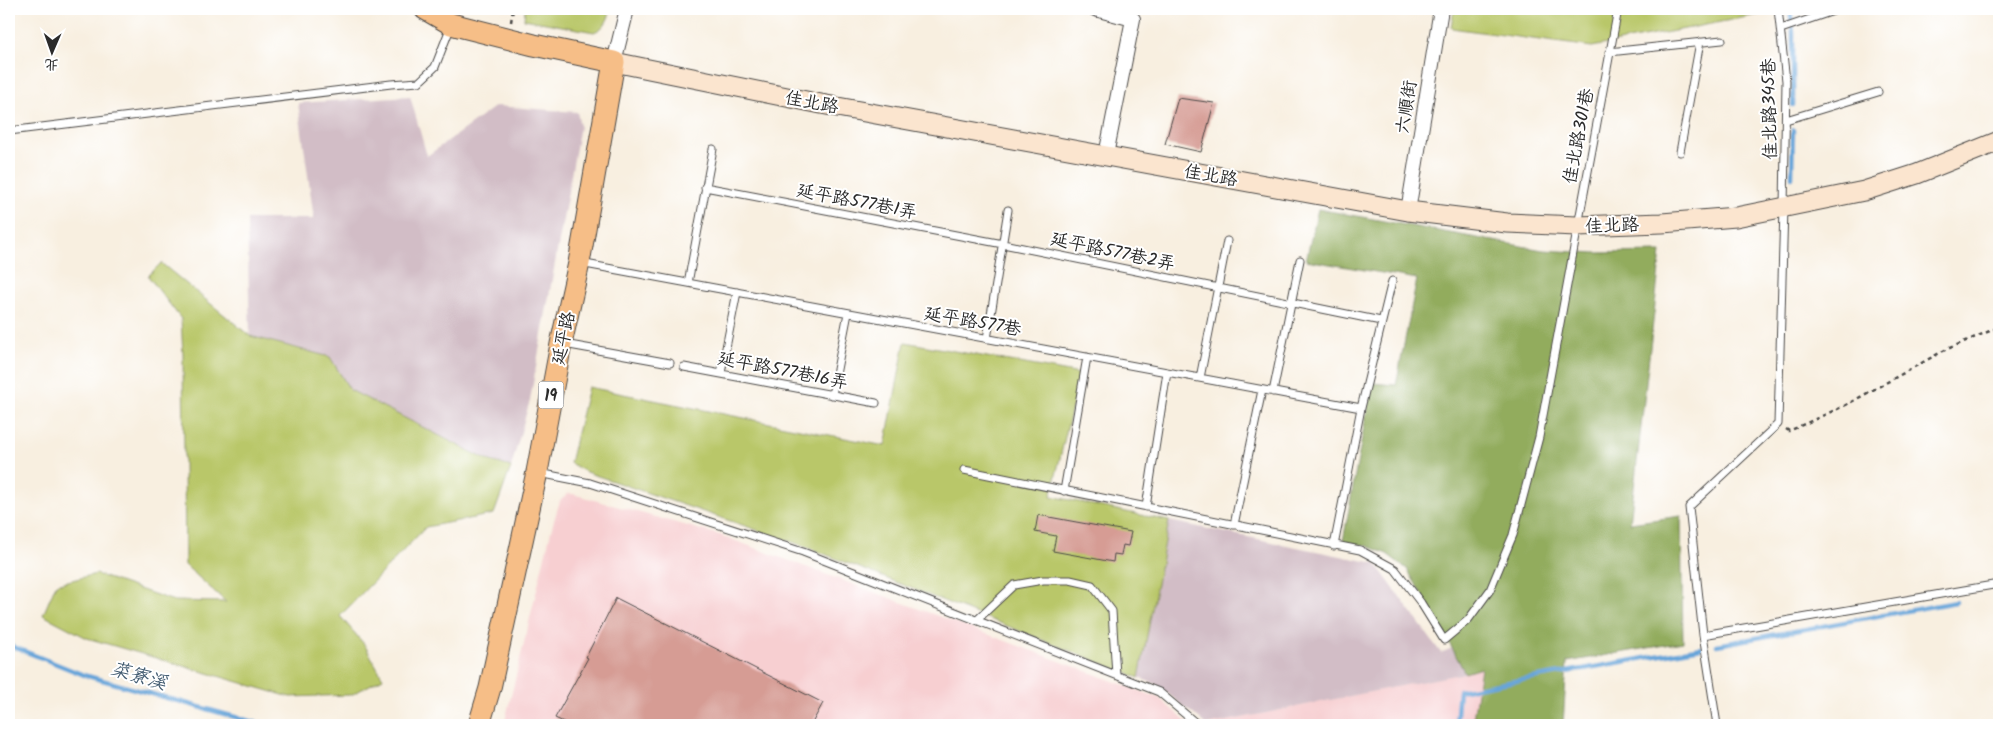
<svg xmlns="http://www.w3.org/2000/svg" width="2008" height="734" font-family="Kalam,'LXGW WenKai TC',sans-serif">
	<rect width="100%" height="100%" fill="#fff"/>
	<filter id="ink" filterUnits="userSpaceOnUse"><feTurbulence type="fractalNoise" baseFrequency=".02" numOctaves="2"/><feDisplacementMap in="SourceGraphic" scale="10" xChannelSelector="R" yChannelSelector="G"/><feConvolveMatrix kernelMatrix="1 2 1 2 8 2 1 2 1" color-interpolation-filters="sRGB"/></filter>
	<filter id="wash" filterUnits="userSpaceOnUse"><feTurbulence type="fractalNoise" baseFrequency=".0096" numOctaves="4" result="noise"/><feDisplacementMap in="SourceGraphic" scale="20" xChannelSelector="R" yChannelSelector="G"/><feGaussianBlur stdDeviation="1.12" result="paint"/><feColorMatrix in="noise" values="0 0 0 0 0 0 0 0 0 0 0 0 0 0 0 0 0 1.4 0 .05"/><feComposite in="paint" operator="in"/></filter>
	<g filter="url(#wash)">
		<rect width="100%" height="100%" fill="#f8efe0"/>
		<!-- built -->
		<path fill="#f7cfd1" d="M569 493 720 535 1159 698 1190 725H504L552 527 560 501Z
			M1481 668 1472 725H1207L1464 673Z"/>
		<!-- industrial -->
		<path fill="#d2bdc6" d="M410 96 427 156 496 106 577 112 580 126 530 400 511 467 487 460 350 390 330 357 250 336 247 219H314L298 103Z
			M1169 521 1375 563 1441 653 1452 648 1465 673 1207 725 1156 684 1139 678Z"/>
		<!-- green -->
		<path fill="#b9c769" stroke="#72794a" d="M525 9H611C608 20 605 28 594 32L524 19Z
			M1454 9H1788L1592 47 1451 28Z
			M161 263 250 336 330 357 350 390 487 460 511 467 494 514 426 527 340 616 364 644 383 678 351 695 290 697 87 638 43 615 56 584 96 574 174 601 226 602 185 565 183 355 181 319 148 276Z
			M905 342 1080 374 1051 496 1169 521 1139 678 804 546 586 472 570 463 588 387 885 446Z"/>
		<!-- forest -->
		<path fill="#92ac5d" stroke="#5e6c44" d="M1318 209 1543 250 1596 253 1661 252 1630 523 1681 516 1683 642 1567 662 1563 725H1472L1481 668 1465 673 1441 627 1407 569 1387 554 1367 546 1343 541 1372 383 1396 385 1417 279 1306 260Z"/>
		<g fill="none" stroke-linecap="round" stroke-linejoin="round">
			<!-- stream -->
			<path stroke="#67a5d9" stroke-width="4.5" d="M1790 9 1793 32V105
				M1792 177 1793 130
				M9 645 84 675 264 725
				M1717 645 1956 602
				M1456 725 1459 691 1701 648"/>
		</g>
		<g id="blocks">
			<!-- building -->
			<path fill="#d69c94" d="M1178 98 1214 103 1201 152 1165 144Z
				M1038 515 1131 532 1128 546 1123 545 1121 555 1114 554 1113 562 1053 551 1056 536 1035 532Z
				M616 598 823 703 811 725H570L555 718 588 658 586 657Z"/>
		</g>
	</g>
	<g filter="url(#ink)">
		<use href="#blocks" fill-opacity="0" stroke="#4a4846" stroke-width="1"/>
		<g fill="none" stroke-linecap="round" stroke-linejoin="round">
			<defs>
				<path id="lane" d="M1781 29 1839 9
					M1609 52 1722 40
					M1786 120 1878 92
					M9 131 391 84 419 82 435 67 451 26
					M1680 152 1700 42
					M705 187 1003 244 1381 321
					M580 263 1361 408
					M688 283 713 149
					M987 339 1008 210
					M564 344 670 363
					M684 367 876 403
					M721 373 737 292
					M1200 378 1227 241
					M1273 392 1300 260
					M832 395 848 313
					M964 470 1360 550 1395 569 1421 603 1444 640 1468 620 1490 590 1513 535 1539 437 1618 9
					M539 473 590 483 803 552 1159 692 1198 725
					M1064 491 1087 357
					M1146 507 1167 372
					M1234 525 1262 390
					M1334 546 1361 408 1392 281
					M977 620 1014 585 1043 580H1070L1092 585 1112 611 1116 675
					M1703 635 1999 584
					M1717 725 1703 635 1689 507 1778 424 1784 208 1786 81 1778 9"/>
				<path id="street" d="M1095 9 1133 19 1106 155
					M614 62 627 9
					M1408 211 1441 9"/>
				<path id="secondary" d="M614 62 821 104 1408 211 1507 223 1577 226 1662 223 1736 217 1864 191 1917 174 1999 141"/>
				<path id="primary" d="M425 9 451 24 534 45 614 62 579 263 561 344 537 472 490 688 479 725"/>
			</defs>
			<!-- lane casing -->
			<use href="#lane" stroke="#4a4846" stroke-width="9"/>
			<!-- street casing -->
			<use href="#street" stroke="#4a4846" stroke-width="16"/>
			<!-- secondary casing -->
			<use href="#secondary" stroke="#4a4846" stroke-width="21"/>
			<!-- primary casing -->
			<use href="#primary" stroke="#4a4846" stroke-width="23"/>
			<!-- path -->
			<path stroke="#4a4846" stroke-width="2.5" stroke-dasharray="4 4" stroke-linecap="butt" d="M511 22 513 9
				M1786 429 1789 431 1844 406 1945 350 1999 327"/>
			<!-- lane -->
			<use href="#lane" stroke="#fff" stroke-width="7"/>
			<!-- street -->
			<use href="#street" stroke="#fff" stroke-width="14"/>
			<!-- secondary -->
			<use href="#secondary" stroke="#fbe5cf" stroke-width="19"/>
			<!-- primary -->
			<use href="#primary" stroke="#f6be87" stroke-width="21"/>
		</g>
	</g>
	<g text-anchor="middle" stroke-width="4" stroke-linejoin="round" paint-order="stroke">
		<!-- shield labels -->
		<rect fill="#fff" stroke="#6b6b6b" stroke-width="1" x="538.5" y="381.5" width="25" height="27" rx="4"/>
		<g font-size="16" font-weight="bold" fill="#2b2b2b">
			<text x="551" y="401">19</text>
		</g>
		<!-- street labels -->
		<g font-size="18" fill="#2b2b2b" stroke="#fff">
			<text transform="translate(812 102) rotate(11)" y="6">佳北路</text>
			<text transform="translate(1406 107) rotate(-81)" y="6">六順街</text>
			<text transform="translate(1769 109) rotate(-91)" y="6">佳北路345巷</text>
			<text transform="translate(1578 136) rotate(-79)" y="6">佳北路301巷</text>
			<text transform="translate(1211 175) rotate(10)" y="6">佳北路</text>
			<text transform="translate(857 201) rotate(11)" y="6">延平路577巷1弄</text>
			<text transform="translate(1612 225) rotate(-2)" y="6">佳北路</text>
			<text transform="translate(1113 251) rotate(12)" y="6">延平路577巷2弄</text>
			<text transform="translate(973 321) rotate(10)" y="6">延平路577巷</text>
			<text transform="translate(563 338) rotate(-78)" y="6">延平路</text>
			<text transform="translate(783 370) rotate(11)" y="6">延平路577巷16弄</text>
		</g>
		<!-- water labels -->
		<g font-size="19" font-style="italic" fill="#435c71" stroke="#fff">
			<text transform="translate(139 675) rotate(16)" y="7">菜寮溪</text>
		</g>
	</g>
	<!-- margin -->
	<rect width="2008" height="734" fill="none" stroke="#fff" stroke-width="30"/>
	<!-- north arrow -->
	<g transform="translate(52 52) rotate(182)" stroke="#ffffff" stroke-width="4" paint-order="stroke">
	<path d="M0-4L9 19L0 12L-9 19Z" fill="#2b2b2b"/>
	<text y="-8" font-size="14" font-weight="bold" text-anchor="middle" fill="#2b2b2b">北</text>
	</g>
</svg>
